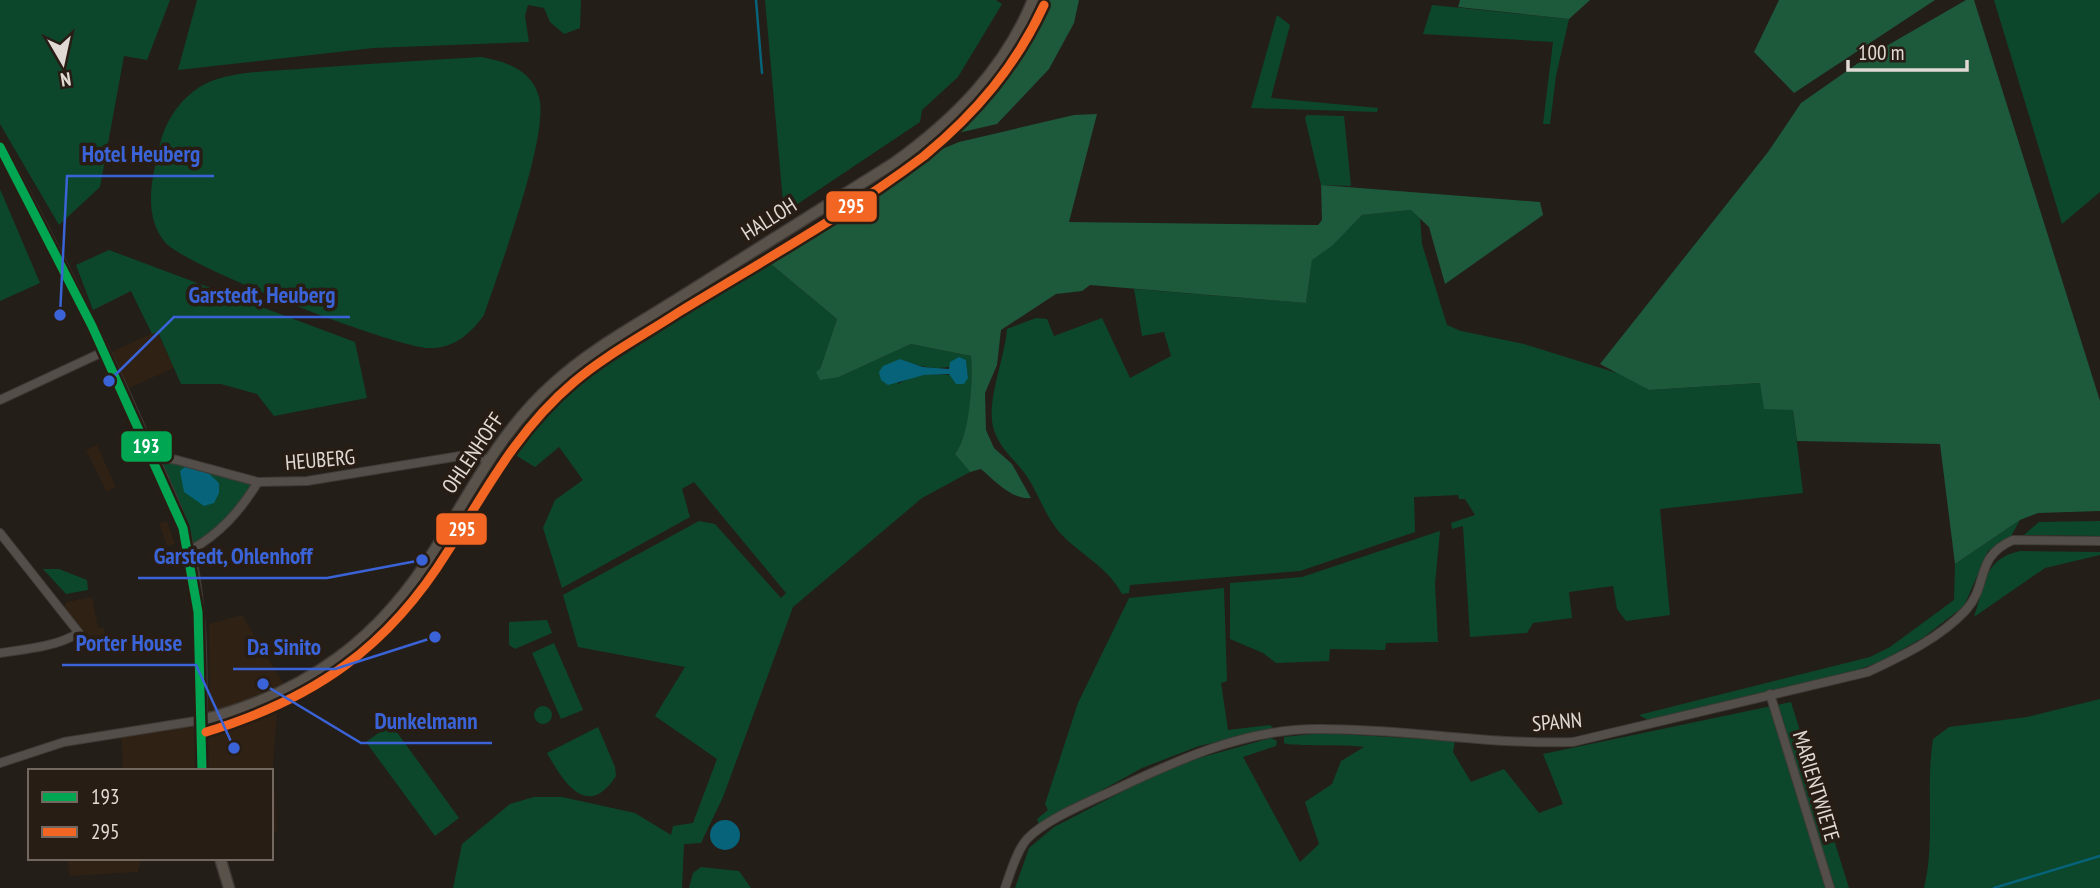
<svg xmlns="http://www.w3.org/2000/svg" width="2100" height="888" font-family="'PT Sans Narrow',sans-serif">
	<rect width="100%" height="100%" fill="#241e18"/>
	<!-- built -->
	<path fill="#2f2114" d="M157 331 174 368 127 389 111 352Z
		M97 445 116 487 107 492 86 450Z
		M167 521 175 544 167 546 159 523Z
		M92 597 98 628 104 627 106 636 85 640 83 631 64 607 67 602Z
		M242 615 284 685 278 701 273 764 277 832 271 831V771H123L121 731 193 721 210 696 209 624Z
		M67 858H142L138 872 70 876Z"/>
	<!-- green -->
	<path fill="#0c472c" fill-rule="evenodd" d="M0 0H170L147 60 124 56 100 187 59 225 0 124Z
		M197 0H581L580 28 564 34 550 22 544 8 528 5 525 16 529 42 373 48 178 70Z
		M765 0H996L1002 4 958 77 922 110 920 122 784 213Z
		M1994 0H2100V192L2062 224Z
		M1432 5 1569 19 1556 76 1550 124H1543L1553 42 1423 34Z
		M1277 15 1290 25 1271 98 1378 108 1377 112 1251 108Z
		M481 57C505 61 532 70 539 97 550 134 498 273 484 315 470 334 454 349 428 348 394 347 180 265 164 241 142 212 153 176 160 144 167 115 188 88 217 79 247 70 281 71 312 68 368 64 425 60 481 57Z
		M1307 115 1344 116 1351 186 1321 185 1305 118Z
		M0 189 40 283 0 301Z
		M1411 210 1420 218 1422 244 1447 325 1461 331 1524 344 1620 374 1649 390 1760 383 1793 410 1803 493 1660 509 1670 615 1626 621 1617 609 1613 586 1569 592 1572 618 1533 623 1527 633 1470 637 1463 526 1452 529 1451 523 1475 515 1465 499H1459L1458 495 1414 497 1415 532 1300 571 1130 585 1129 593 1122 594C1108 568 1086 558 1065 538 1047 521 1041 499 1028 478 1018 462 1000 450 994 430 985 404 1005 358 1007 329L1036 318 1047 319 1054 336 1102 318 1130 378 1171 356 1164 332 1142 336 1134 289 1306 303 1312 259 1329 248 1362 215Z
		M109 250 355 342 367 398 274 416 257 394 221 384H181L158 332 152 334 131 291 93 310 76 265Z
		M767 261 837 319 820 369 839 377 911 344 971 356C973 381 971 434 955 454L970 472 922 498 793 607 723 797 701 843 684 844 682 888H453L462 844 510 804 534 797H562L635 813 671 835 673 826 693 823 717 759 655 716 685 667 578 647 563 595 699 521 715 524 781 598 786 593 694 482 682 489 690 517 562 588 543 528 555 500 583 480 559 447 535 467 512 453 543 415 586 375ZM900 359C924 368 943 373 966 360L968 378C944 373 919 371 898 384Z
		M172 461 254 482C239 508 220 532 192 545L160 464Z
		M2020 520 2010 538 1988 551 1964 606 1924 637 1882 661 1852 672 1648 720 1639 715 1870 657 1890 647 1954 600 1955 564Z
		M2100 521V536L2024 535 2039 522Z
		M1440 531 1435 584 1438 642 1386 643 1385 650 1330 649 1329 661 1276 663 1263 653 1230 639V583L1302 577Z
		M2020 551 2100 552V555L2045 568 1974 617C1985 585 1983 559 2020 551Z
		M43 569H59L87 580 88 590 66 594Z
		M1224 588 1227 681 1221 683 1228 730 1270 725 1274 729 1199 746 1142 768 1039 825 1037 819 1048 810 1045 804 1078 703 1129 598Z
		M547 620 552 633 515 649 509 645V622Z
		M554 643 583 710 561 719 532 653Z
		M2100 699V888H1924C1936 839 1925 789 1933 739L1949 727 2027 717Z
		M1791 702 1849 888H1015L1029 848 1054 827 1174 765 1271 738 1277 741 1276 746 1243 757 1300 862 1319 844 1305 802 1332 784 1341 761 1364 747C1349 744 1290 747 1284 743V737L1322 733 1455 741 1453 752 1471 782 1504 769 1539 813 1563 804 1543 754Z
		M534 715a9 9 0 1 1 18 0a9 9 0 1 1-18 0Z
		M391 724 459 818 435 836 366 742Z
		M598 727 615 767 616 776C587 821 563 781 547 753Z
		M701 867 739 871 751 888H689L693 873Z"/>
	<!-- forest -->
	<path fill="#1d593b" d="M1046 0H1079L1074 23 1049 69 997 124 949 135C986 95 1027 53 1046 0Z
		M1460 0H1590L1569 19 1458 7Z
		M1779 0H1935L1794 93 1754 52Z
		M1966 0H1974L2100 401V511L2038 513 2020 520 1955 564 1940 444 1797 441 1793 410 1764 409 1760 383 1649 390 1600 364 1768 152 1801 103 1864 59Z
		M1097 114 1069 222 1318 225 1322 220 1321 185 1540 202 1543 215 1445 284 1429 227 1411 210 1362 215 1332 246 1312 260 1306 303 1090 285 1082 291 1056 294 1001 330 997 365 985 393 986 430 994 448 1012 464 1031 498C1012 500 995 481 981 469L970 472 955 454C970 435 973 381 971 356L911 344 839 377 820 380 816 372 820 369 837 319 761 256 844 210 942 149 959 142 1074 115Z"/>
	<!-- water -->
	<path fill="#076379" d="M959 357 966 360 968 378 964 384H956L949 374 924 375 888 385 881 380 879 372 883 366 900 359 923 367 949 369 950 362Z
		M187 465 204 469 219 483V493L214 503 204 506 184 492 180 471Z
		M710 835a15 15 0 1 1 30 0a15 15 0 1 1-30 0Z"/>
	<g fill="none" stroke-linecap="round" stroke-linejoin="round">
		<!-- stream -->
		<path stroke="#076379" stroke-width="2.5" d="M756 0 762 73
			M1994 888 2100 856"/>
		<defs>
			<path id="minor" d="M0 400 105 351
				M155 462 165 458 177 460 258 482 307 481 472 454 488 460
				M0 533 79 633C55 647 27 649 0 653
				M189 551C220 534 240 511 258 482
				M1770 694 1830 888
				M0 763 64 742 202 720
				M1005 888C1010 874 1017 850 1027 839 1045 820 1086 803 1110 792 1175 761 1244 729 1317 729 1403 728 1487 745 1573 742L1868 672C1902 656 1940 638 1966 610 1989 585 1974 557 2013 540L2100 541"/>
			<path id="major" d="M0 147C51 242 100 337 143 436 161 476 183 517 191 560 205 630 200 699 202 771
				M202 720C307 693 381 639 437 546 472 489 502 429 553 384 592 348 640 323 684 295 754 251 824 207 894 163 954 120 1005 69 1033 0
				M220 858 229 888"/>
		</defs>
		<!-- minor casing -->
		<use href="#minor" stroke="#3f3a36" stroke-width="10"/>
		<!-- major casing -->
		<use href="#major" stroke="#3f3a36" stroke-width="13"/>
		<!-- minor -->
		<use href="#minor" stroke="#534e49" stroke-width="8"/>
		<!-- major -->
		<use href="#major" stroke="#59524a" stroke-width="10"/>
		<defs>
			<path id="bus-1" d="M0 147 92 326 183 528 198 612 202 771"/>
			<path id="bus-2" d="M206 732C314 699 388 648 448 551 486 490 518 429 574 382 606 355 644 335 679 312 761 262 847 214 924 156 976 113 1016 66 1044 5"/>
		</defs>
		<!-- bus-1 casing -->
		<use href="#bus-1" stroke="#281d14" stroke-width="14"/>
		<!-- bus-2 casing -->
		<use href="#bus-2" stroke="#281d14" stroke-width="14"/>
		<!-- bus-1 -->
		<use href="#bus-1" stroke="#00a651" stroke-width="9"/>
		<!-- bus-2 -->
		<use href="#bus-2" stroke="#f26522" stroke-width="9"/>
	</g>
	<g text-anchor="middle" stroke-width="7" stroke-linejoin="round" paint-order="stroke">
		<!-- street labels -->
		<g font-size="21" fill="#e1d9d3" stroke="#281d14">
			<text transform="translate(769 219) rotate(-32)" y="7">HALLOH</text>
			<text transform="translate(473 453) rotate(-56)" y="7">OHLENHOFF</text>
			<text transform="translate(320 460) rotate(-5)" y="7">HEUBERG</text>
			<text transform="translate(1557 722) rotate(-5)" y="7">SPANN</text>
			<text transform="translate(1816 786) rotate(73)" y="7">MARIENTWIETE</text>
		</g>
	</g>
	<!-- callouts -->
	<path fill="none" stroke="#3a63d7" stroke-width="2.5" d="M60 315L67 176H214M109 381L174 317H350M422 560L327 578H138M234 748L196 665H62M435 637L335 669H233M263 684L361 743H492"/>
	<g fill="#3a63d7" stroke="#281d14" stroke-width="2.5">
		<circle cx="60" cy="315" r="7"/>
		<circle cx="109" cy="381" r="7"/>
		<circle cx="422" cy="560" r="7"/>
		<circle cx="234" cy="748" r="7"/>
		<circle cx="435" cy="637" r="7"/>
		<circle cx="263" cy="684" r="7"/>
	</g>
	<g font-size="23" text-anchor="middle" font-weight="bold" fill="#3a63d7" stroke="#281d14" stroke-width="7" stroke-linejoin="round" paint-order="stroke">
		<text x="141" y="162">Hotel Heuberg</text>
		<text x="262" y="303">Garstedt, Heuberg</text>
		<text x="233" y="564">Garstedt, Ohlenhoff</text>
		<text x="129" y="651">Porter House</text>
		<text x="284" y="655">Da Sinito</text>
		<text x="426" y="729">Dunkelmann</text>
	</g>
	<g stroke="#281d14" stroke-width="2.5">
		<rect x="825" y="190" width="53" height="33" rx="7" fill="#f26522"/>
		<rect x="120" y="430" width="53" height="33" rx="7" fill="#00a651"/>
		<rect x="435" y="512" width="53" height="34" rx="7" fill="#f26522"/>
	</g>
	<g font-size="19" text-anchor="middle" font-weight="bold" fill="#fff">
		<text x="851" y="213">295</text>
		<text x="146" y="453">193</text>
		<text x="462" y="536">295</text>
	</g>
	<!-- legend -->
	<rect x="28" y="769" width="245" height="91" fill="#281d14" stroke="#726860" stroke-width="2"/>
	<rect x="42" y="792" width="35" height="10" fill="#00a651" stroke="#726860" stroke-width="2"/>
	<text x="91" y="804" font-size="21" fill="#e1d9d3">193</text>
	<rect x="42" y="827" width="35" height="10" fill="#f26522" stroke="#726860" stroke-width="2"/>
	<text x="91" y="839" font-size="21" fill="#e1d9d3">295</text>
	<!-- north arrow -->
	<g transform="translate(63 63) rotate(171)" stroke="#281d14" stroke-width="5" paint-order="stroke">
	<path d="M0-5L12 26L0 18L-12 26Z" fill="#e1d9d3"/>
	<text y="-10" font-size="19" font-weight="bold" text-anchor="middle" fill="#e1d9d3">N</text>
	</g>
	<!-- scale -->
	<path d="M1848 60v10h119v-10" fill="none" stroke="#e1d9d3" stroke-width="3.5"/>
	<text x="1858" y="60" font-size="21" fill="#e1d9d3" stroke="#281d14" stroke-width="5" paint-order="stroke">100 m</text>
</svg>
